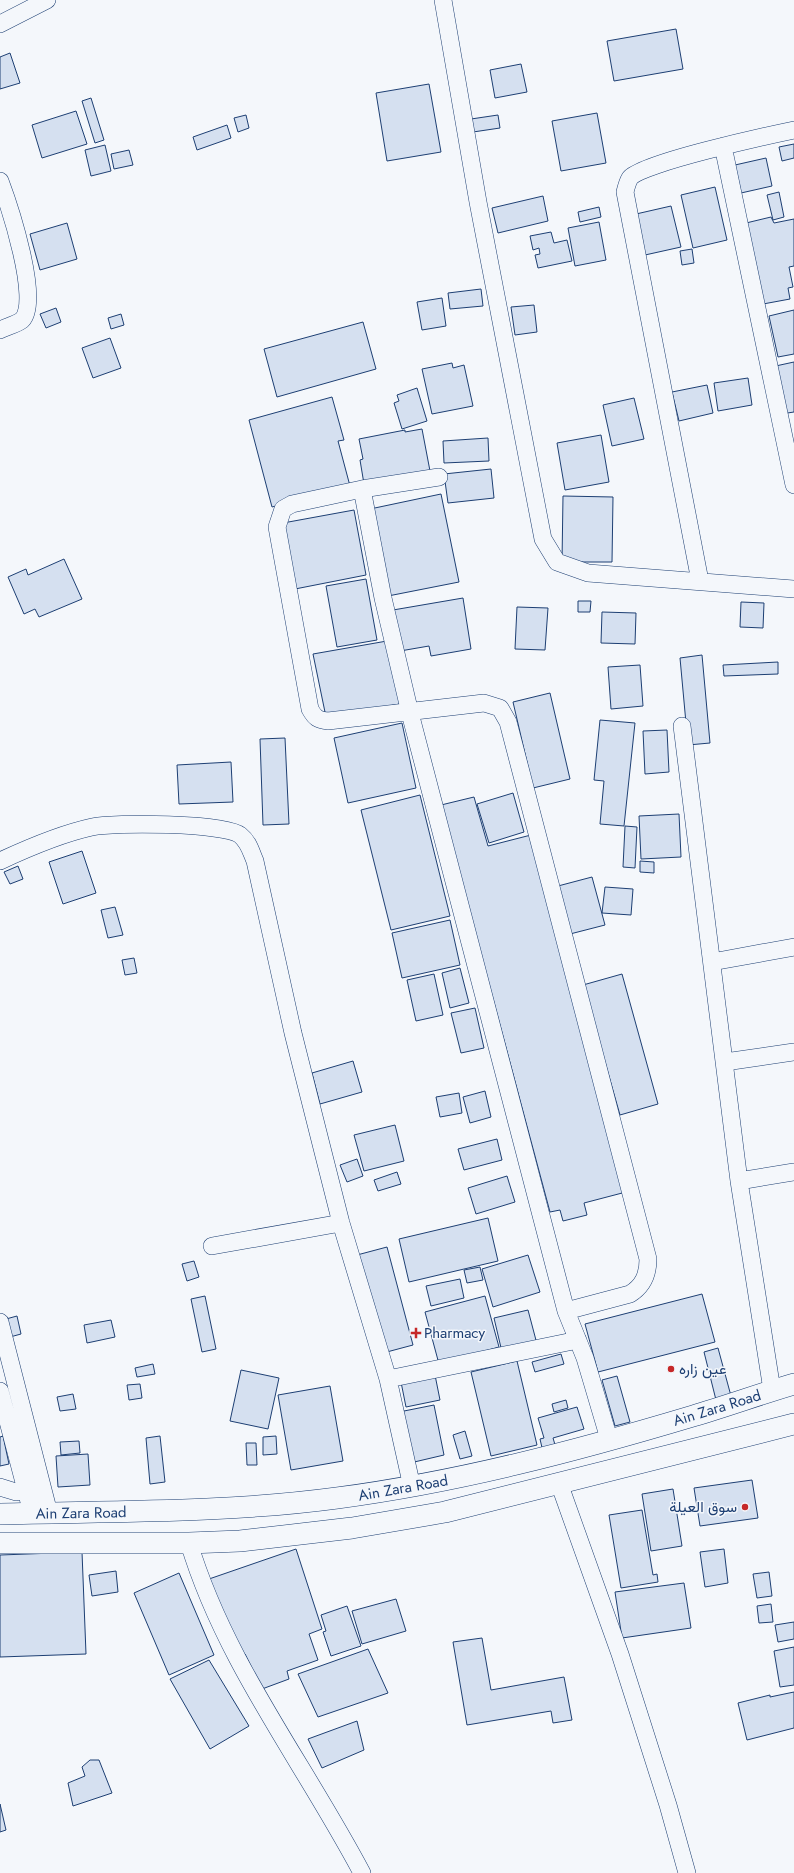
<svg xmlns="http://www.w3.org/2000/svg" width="794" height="1873" font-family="Jost,Vazirmatn,sans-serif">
	<rect width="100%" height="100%" fill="#f4f7fb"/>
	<!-- building -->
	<path fill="#d5e0f0" stroke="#1d3f73" d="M676 29 683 69 614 81 607 41Z
		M10 53 20 83 0 89V57Z
		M521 64 527 92 495 98 490 70Z
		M429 84 441 152 387 161 376 93Z
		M91 98 104 140 95 143 82 101Z
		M76 111 87 144 42 158 32 125Z
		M597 113 606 163 561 171 552 121Z
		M246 115 249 128 238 132 234 118Z
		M498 115 500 128 473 132 471 119Z
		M227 125 231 138 197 150 193 137Z
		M794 144V158L782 161 779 147Z
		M105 145 111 171 91 176 85 150Z
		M129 150 133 165 114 169 111 154Z
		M766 158 772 186 741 193 735 165Z
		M715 187 727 240 693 248 681 195Z
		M779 192 784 217 773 220 767 195Z
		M543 196 548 221 498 233 492 208Z
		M671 206 681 247 645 255 636 214Z
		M599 207 601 217 580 222 578 212Z
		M771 217 774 223 794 219V266L789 267 793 287 788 288 790 299 763 304 746 223Z
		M599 222 606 260 575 266 568 228Z
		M67 223 77 259 40 270 30 234Z
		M551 232 554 243 567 240 572 261 538 268 535 255 540 254 539 248 533 250 530 236Z
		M692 249 694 263 682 265 680 251Z
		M481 289 483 306 450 309 448 293Z
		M442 298 446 326 422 330 417 302Z
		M534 305 537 332 515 335 511 307Z
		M56 308 61 322 46 328 40 314Z
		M794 310V354L778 357 769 316Z
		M121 314 124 325 111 329 108 318Z
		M363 322 376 369 277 397 264 349Z
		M110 338 121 368 93 378 82 348Z
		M794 362V412L781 414 771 367Z
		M452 363 453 368 464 365 473 406 432 414 422 369Z
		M748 378 752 405 718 411 714 383Z
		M707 385 713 413 679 421 672 392Z
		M417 388 427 421 402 429 394 403 399 401 397 395Z
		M332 397 344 440 338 441 350 486 272 507 249 420Z
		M634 398 644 439 612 446 603 405Z
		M422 429 430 471 364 484 360 460 363 459 359 439 405 430V432Z
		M601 435 609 482 565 490 557 443Z
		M488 438 489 461 444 463 443 441Z
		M491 469 494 498 448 503 444 474Z
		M441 494 459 582 388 596 370 509Z
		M563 496 613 497 612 562H562Z
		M354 510 366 575 295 589 283 523Z
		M64 559 82 599 39 617 35 609 24 614 8 577 26 569 28 575Z
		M366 579 377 640 337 647 326 586Z
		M463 598 471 649 431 656 429 646 400 651 393 610Z
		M578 601H591L590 612H578Z
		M741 602 764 603 763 628 740 627Z
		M517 607 548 608 545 650 515 649Z
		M602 612 636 613 635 644 601 643Z
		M387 641 400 704 326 717 313 654Z
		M702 655 710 743 688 745 680 658Z
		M778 662V674L724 676 723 665Z
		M640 665 643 706 611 709 608 667Z
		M550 693 570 779 533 788 513 702Z
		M600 720 635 723 624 826 600 824 604 781 594 780Z
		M402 723 416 788 348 803 334 738Z
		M667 730 669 772 645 774 643 731Z
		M285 738 289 824 263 825 260 739Z
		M231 762 233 802 179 804 177 765Z
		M513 793 524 832 489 843 477 804Z
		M420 795 450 916 391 930 361 810Z
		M474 797 488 846 531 835 626 1192 584 1203 587 1215 563 1221 560 1210 550 1212 441 805Z
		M679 814 681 857 641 859 639 816Z
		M625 826 637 827 635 868 623 867Z
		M82 851 96 893 63 904 49 862Z
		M640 861 654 862V873L640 872Z
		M18 866 23 879 10 884 4 872Z
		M592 877 605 925 570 934 558 886Z
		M605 887 633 889 631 915 602 913Z
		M115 907 123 935 108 938 101 910Z
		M450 920 460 965 402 978 392 933Z
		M134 958 137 973 125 975 122 960Z
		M460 968 469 1003 450 1008 442 973Z
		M434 974 443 1015 416 1021 407 980Z
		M622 974 658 1104 620 1115 583 985Z
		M475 1008 484 1048 461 1053 451 1013Z
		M353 1061 362 1092 320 1104 312 1073Z
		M485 1091 491 1117 470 1123 463 1097Z
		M459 1093 462 1113 440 1117 436 1097Z
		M395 1125 404 1161 364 1171 354 1135Z
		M497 1139 502 1160 464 1170 458 1149Z
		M357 1159 363 1176 347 1182 340 1165Z
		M397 1172 401 1184 378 1191 374 1180Z
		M507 1176 515 1202 476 1214 468 1188Z
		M488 1218 498 1261 409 1282 399 1239Z
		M387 1247 413 1345 383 1353 357 1255Z
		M528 1255 540 1292 493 1307 482 1269Z
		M194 1261 199 1277 187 1281 182 1264Z
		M480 1267 483 1280 467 1283 464 1270Z
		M460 1279 464 1298 431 1306 426 1286Z
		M702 1294 715 1342 598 1372 585 1324Z
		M205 1296 216 1349 202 1352 191 1299Z
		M485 1296 499 1347 439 1364 425 1312Z
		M528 1310 537 1344 502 1352 494 1318Z
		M17 1316 21 1334 10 1337 6 1319Z
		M111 1320 115 1337 87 1343 84 1325Z
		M718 1348 731 1396 716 1400 704 1352Z
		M561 1354 564 1364 535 1372 532 1362Z
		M517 1361 537 1445 491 1456 471 1372Z
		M153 1364 155 1374 137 1377 135 1368Z
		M241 1370 279 1378 268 1429 230 1421Z
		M435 1375 440 1400 406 1407 401 1382Z
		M617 1376 630 1422 615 1426 602 1380Z
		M140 1384 142 1398 129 1400 127 1385Z
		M330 1386 343 1461 291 1470 278 1395Z
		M73 1394 76 1409 60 1411 57 1397Z
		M566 1400 568 1408 554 1412 552 1404Z
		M434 1405 444 1455 410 1463 399 1412Z
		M577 1407 584 1429 553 1438 556 1448 543 1452 540 1439 544 1438 538 1418Z
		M465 1431 472 1456 460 1459 453 1435Z
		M3 1436 9 1464 0 1466V1437Z
		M160 1436 165 1482 150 1484 146 1438Z
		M276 1436 277 1454 263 1455V1437Z
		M79 1441 80 1453 61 1455 60 1442Z
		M246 1443H256L257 1465H247Z
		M88 1454 90 1485 58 1487 56 1456Z
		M752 1480 758 1518 700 1526 694 1488Z
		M673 1489 682 1546 651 1551 642 1494Z
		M642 1510 653 1575 657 1574 658 1582 621 1588 609 1515Z
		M296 1549 322 1629 309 1634 318 1660 287 1671 289 1679 262 1689 245 1654 237 1655 209 1579Z
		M724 1549 728 1583 705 1587 700 1552Z
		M82 1552 86 1654 0 1657V1555Z
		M116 1571 118 1592 92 1596 89 1575Z
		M769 1572 772 1596 757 1598 753 1574Z
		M179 1573 214 1655 169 1675 134 1593Z
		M684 1583 691 1628 622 1638 615 1592Z
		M396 1599 406 1631 362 1644 352 1611Z
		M771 1604 773 1622 759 1623 757 1606Z
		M347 1606 361 1646 331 1656 323 1632 326 1631 321 1615Z
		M794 1622V1639L778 1642 775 1625Z
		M482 1638 491 1690 564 1677 572 1720 553 1723 551 1711 467 1725 453 1642Z
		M794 1647V1685L780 1687 774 1651Z
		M368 1649 388 1693 318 1717 298 1674Z
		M209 1660 249 1726 210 1749 170 1679Z
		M794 1692V1728L747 1740 738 1703 770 1695V1697Z
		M357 1721 364 1750 322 1768 308 1739Z
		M90 1760H99L112 1793 73 1806 68 1783 85 1776 82 1767Z
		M0 1804 6 1830 0 1832Z"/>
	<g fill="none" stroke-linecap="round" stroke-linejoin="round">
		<defs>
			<path id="minor" d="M443 0 478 202 543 539 557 562 588 573 794 589
				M0 24 47 0
				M723 146 794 485
				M0 181C9 205 41 301 22 320 17 324 6 327 0 330
				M439 477 362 489 292 504 283 509 277 527 310 709C315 718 318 720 328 721L484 703 500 708 508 722 648 1259C648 1275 643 1286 630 1294L566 1311
				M362 489 383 598 410 713 566 1311 585 1358 609 1439
				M700 581 625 192C626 188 628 181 630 178 641 163 770 135 794 130
				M682 726 739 1181 772 1390
				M0 861C30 847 60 834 92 827 113 822 226 823 240 835 249 842 251 852 255 861L293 1033 323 1152 341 1223 388 1379 412 1487
				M712 962 794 947
				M725 1062 794 1052
				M739 1181 794 1172
				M212 1246 341 1223
				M0 1322 49 1513
				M388 1379 578 1340
				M0 1391 32 1513
				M559 1483 620 1654 668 1805 687 1873
				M0 1487 16 1492 37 1488
				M189 1543C225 1663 304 1763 362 1873"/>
			<path id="major" d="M0 1514C113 1511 225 1513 337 1498 458 1482 576 1451 693 1416 727 1406 760 1394 794 1384
				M0 1543H189L240 1541 352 1528 445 1512 794 1424"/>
		</defs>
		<!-- minor casing -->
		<use href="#minor" stroke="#1d3f73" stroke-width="18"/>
		<!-- major casing -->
		<use href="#major" stroke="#1d3f73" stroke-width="22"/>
		<!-- minor -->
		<use href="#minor" stroke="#f4f7fb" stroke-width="17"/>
		<!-- major -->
		<use href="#major" stroke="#f4f7fb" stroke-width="21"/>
	</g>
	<!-- markers -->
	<g fill="#c62828" stroke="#f4f7fb" stroke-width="1.5">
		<path d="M414 1327h4v4h4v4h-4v4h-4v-4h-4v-4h4z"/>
		<circle cx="671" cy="1369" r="4"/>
		<circle cx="745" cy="1507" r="4"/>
	</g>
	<g text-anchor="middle" stroke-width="3" stroke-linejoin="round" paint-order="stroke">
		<!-- poi labels -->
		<g font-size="15" fill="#1d3f73" stroke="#f4f7fb" text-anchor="start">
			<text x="424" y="1338">Pharmacy</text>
			<text x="679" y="1374">عين زاره</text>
			<text x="737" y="1512" text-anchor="end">سوق العيلة</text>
		</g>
		<!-- street labels -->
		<g font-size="15" fill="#1d3f73" stroke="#f4f7fb">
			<text transform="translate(717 1408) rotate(-17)" y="5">Ain Zara Road</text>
			<text transform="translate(403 1488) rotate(-10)" y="5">Ain Zara Road</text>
			<text transform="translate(81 1513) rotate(-1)" y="5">Ain Zara Road</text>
		</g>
	</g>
</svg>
